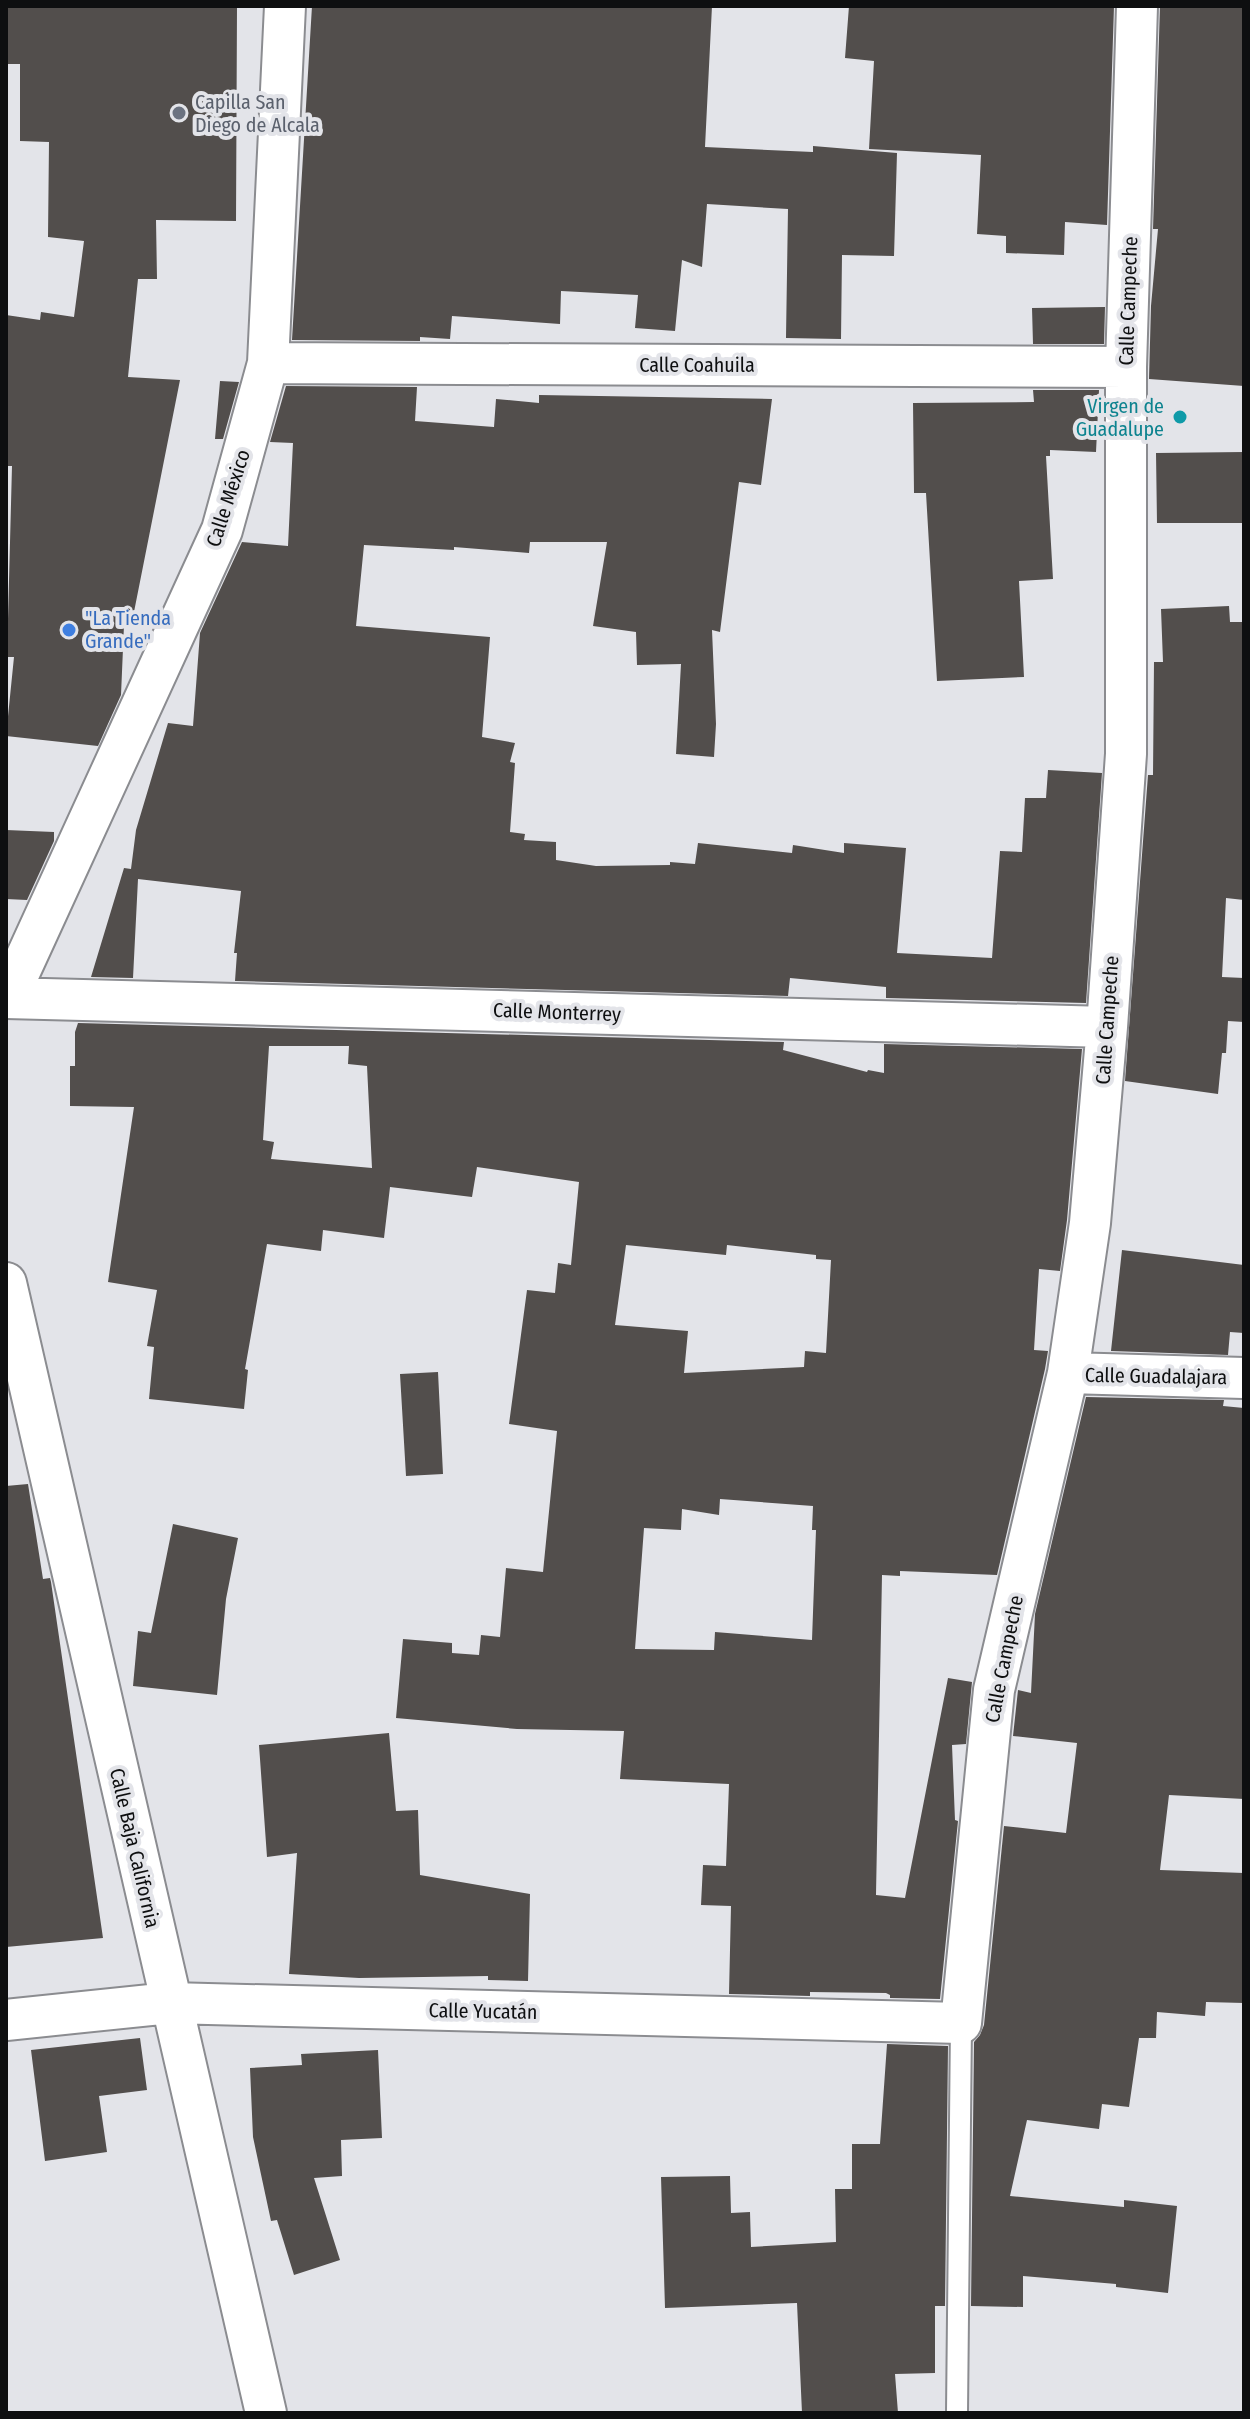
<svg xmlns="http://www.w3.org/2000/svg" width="1250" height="2419" font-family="'Fira Sans Condensed',sans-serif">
	<rect width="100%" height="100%" fill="#e3e4e9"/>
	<!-- building -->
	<path fill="#524e4c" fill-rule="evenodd" d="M6 6H237L236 221 156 220 157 279H138L128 377 180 380 131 627 124 625 121 695 98 746 6 736 14 657H7L12 466H6V315L40 320 41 312 74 317 84 241 48 237 49 142 20 141V64H6Z
		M312 6H712L705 147 813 152V146L897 153 894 256 842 255 841 339 786 338 788 209 707 204 702 267 682 260 675 331 635 328 638 295 561 291 560 324 452 316 450 339 420 337V341L292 340Z
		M849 6H1114L1107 225 1065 222 1064 255 1006 253V236L977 234 981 155 869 149 874 61 845 58Z
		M1160 6H1244V386L1149 379 1151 306 1158 229H1153Z
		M1105 307 1104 344H1033L1032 308Z
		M220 381 239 382 223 439H215Z
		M286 386 417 387 415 421 494 427 496 399 539 403V395L772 399 761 485 739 482 720 632 712 630 716 724 714 757 676 754 681 664 637 665 636 632 593 626 607 542H530L529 553 454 547V550L364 545 356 626 490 637 482 737 515 743 510 762 515 763 510 832 525 834 524 840 556 842V860L596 866 670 865V862L695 864 698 843 792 853 793 845 844 853V843L906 848 897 953 992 958 1000 851 1022 852 1025 798H1046L1048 770 1102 773 1086 1003 886 998V987L790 978 788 996 235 981 237 953H234L241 891 138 879 133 978 91 977 124 868 131 869 136 830 168 723 193 726 200 633 242 542 288 546 293 443 270 442Z
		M1033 390H1099L1096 452 1050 450V456H1046L1053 579 1019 581 1024 677 937 681 926 493H914L913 403 1034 402Z
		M1244 452V523H1157L1156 453Z
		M1229 606 1230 622H1244V900L1226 898 1222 977 1244 978V1022L1228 1021 1226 1053H1222L1218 1094 1125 1081 1148 775H1153L1154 662H1163L1161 609Z
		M6 830 54 832V841L27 900 6 899Z
		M78 1023 784 1042 783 1050 867 1072 868 1070 884 1073V1044L1082 1049 1067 1220 1060 1271 1039 1269 1034 1350 1048 1351 1045 1369 997 1575 900 1571V1576L882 1575 876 1895 905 1898 948 1678 972 1682 966 1744 952 1745 955 1820 958 1821 940 1999 890 1998V1995L886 1993 810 1992V1996L729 1994 731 1906 701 1905 703 1865 726 1866 729 1784 620 1779 624 1731 517 1729 396 1718 403 1639 452 1643V1653L479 1655 481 1635 500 1637 506 1568 543 1572 557 1431 509 1424 527 1290 555 1293 558 1263 571 1265 579 1182 477 1167 472 1197 390 1187 384 1238 323 1230 321 1251 267 1244 245 1369 248 1370 244 1409 149 1399 154 1347 147 1346 157 1290 108 1282 134 1107 70 1106V1066H75V1032ZM269 1046H349L348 1064 367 1066 372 1168 271 1159 274 1142 263 1140ZM626 1245 726 1255 727 1245 816 1255V1259L831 1260 826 1353 805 1351 804 1367 684 1373 688 1331 615 1325ZM720 1499 813 1506 812 1530H816L812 1640 715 1632 714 1650 635 1649 644 1528 681 1530 682 1509 719 1515Z
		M1122 1250 1244 1265V1333L1230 1332 1228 1355 1111 1351Z
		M438 1372 443 1474 406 1476 400 1374Z
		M1086 1397 1224 1400 1223 1406 1244 1408V1799L1169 1795 1160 1870 1244 1873V2003L1206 2002 1205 2016 1157 2012 1156 2038H1139L1129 2107 1102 2104 1099 2129 1027 2120 1010 2196 1124 2207V2200L1177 2206 1168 2293 1116 2287V2284L1023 2276V2307L971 2306 974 2042 980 2035 984 2025 1004 1826 1066 1833 1077 1743 1013 1736 1018 1690 1031 1693 1035 1614Z
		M28 1484 43 1579 50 1578 51 1582 103 1938 6 1947V1486Z
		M173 1524 238 1538 226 1599 217 1695 133 1686 138 1631 151 1633Z
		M389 1733 396 1811 418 1810 420 1875 530 1894 528 1981 488 1980V1976L359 1978 289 1974 297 1853 267 1857 259 1745Z
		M140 2038 147 2090 99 2096 107 2152 45 2161 31 2050Z
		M887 2044 948 2046 945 2306H935V2373L895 2374 898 2413H802L797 2303 665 2308 661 2177 730 2176 731 2213 750 2212 751 2247 836 2242 835 2189H852V2144H880Z
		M378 2050 382 2138 341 2140 342 2176 314 2178 340 2260 294 2275 277 2220 271 2221 253 2137 250 2068 302 2065 301 2054Z"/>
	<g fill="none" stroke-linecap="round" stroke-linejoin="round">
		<defs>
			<path id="lane" d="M957 2413 961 2023"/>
			<path id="street" d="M268 363 1126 367
				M8 997 222 530 268 363 285 6
				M6 998 1107 1027
				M6 1283 266 2413
				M1068 1373 1244 1378
				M6 2020 170 2003 961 2023 994 1690 1068 1373 1090 1223 1107 1027 1126 754V367L1137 6"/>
		</defs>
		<!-- lane casing -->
		<use href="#lane" stroke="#8b8c90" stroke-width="24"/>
		<!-- street casing -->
		<use href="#street" stroke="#8b8c90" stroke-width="44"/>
		<!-- lane -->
		<use href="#lane" stroke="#fff" stroke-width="20"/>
		<!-- street -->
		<use href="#street" stroke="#fff" stroke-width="40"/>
	</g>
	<!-- markers -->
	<circle fill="#6b7280" stroke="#e3e4e9" stroke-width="3" cx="179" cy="113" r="8"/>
	<circle fill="#0f9aa8" stroke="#e3e4e9" stroke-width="3" cx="1180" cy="417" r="8"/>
	<circle fill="#3f7fe0" stroke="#e3e4e9" stroke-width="3" cx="69" cy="630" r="8"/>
	<g text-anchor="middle" stroke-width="8" stroke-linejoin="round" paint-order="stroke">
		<!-- worship labels -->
		<g font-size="20" fill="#5b616d" stroke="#e3e4e9" text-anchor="start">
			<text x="195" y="109">Capilla San<tspan x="195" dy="23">Diego de Alcala</tspan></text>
		</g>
		<!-- street labels -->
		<g font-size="20" fill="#0e0f10" stroke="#e3e4e9">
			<text transform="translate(1128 301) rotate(-88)" y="7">Calle Campeche</text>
			<text x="697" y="372">Calle Coahuila</text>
			<text transform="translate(228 498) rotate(-72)" y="7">Calle México</text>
			<text transform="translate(557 1012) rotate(2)" y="7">Calle Monterrey</text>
			<text transform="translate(1107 1020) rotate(-86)" y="7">Calle Campeche</text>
			<text transform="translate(1156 1376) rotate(1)" y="7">Calle Guadalajara</text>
			<text transform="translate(1004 1659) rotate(-79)" y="7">Calle Campeche</text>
			<text transform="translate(135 1848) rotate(77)" y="7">Calle Baja California</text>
			<text transform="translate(483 2011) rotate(1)" y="7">Calle Yucatán</text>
		</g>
		<!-- culture labels -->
		<g font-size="20" fill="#0d838f" stroke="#e3e4e9" text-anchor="end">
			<text x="1164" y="413">Virgen de<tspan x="1164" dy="23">Guadalupe</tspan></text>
		</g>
		<!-- shop labels -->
		<g font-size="20" fill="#366cbe" stroke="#e3e4e9" text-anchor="start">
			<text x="85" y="625">"La Tienda<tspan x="85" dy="23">Grande"</tspan></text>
		</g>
	</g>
	<!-- border -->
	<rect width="1250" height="2419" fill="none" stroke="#0e0f10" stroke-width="16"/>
</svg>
